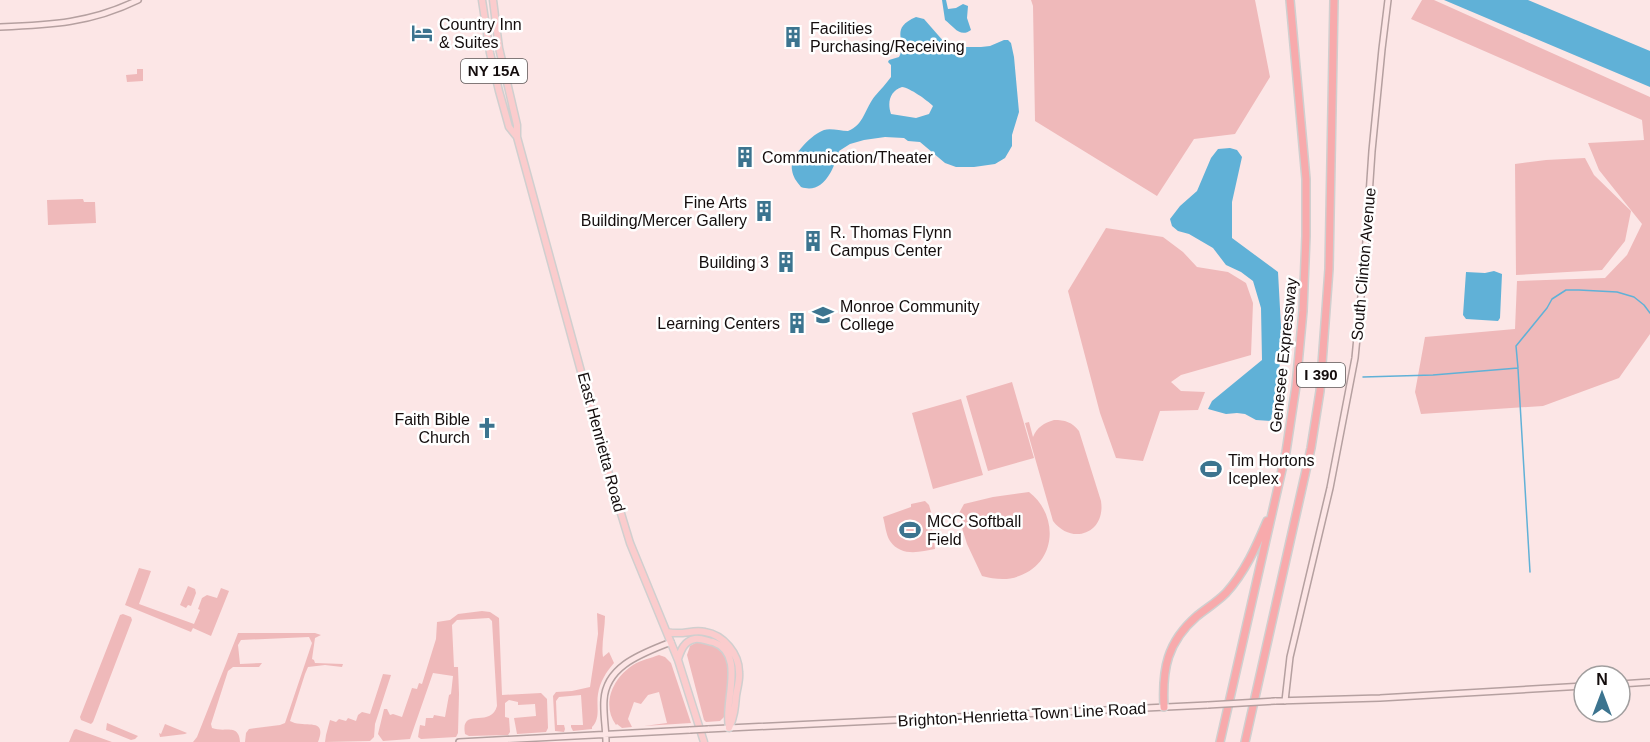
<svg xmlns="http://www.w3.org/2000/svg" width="1650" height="742" font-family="Helvetica,sans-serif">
	<rect width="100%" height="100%" fill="#fce6e6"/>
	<!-- green -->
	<path fill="#efb9ba" d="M1031 0H1255L1270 77 1235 134 1194 139 1157 196 1035 121 1033 6Z
		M1422 0H1434L1650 97V334L1619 378 1543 406 1421 414 1415 392 1425 337 1515 329 1517 281 1605 278 1627 255 1642 224 1599 170 1588 143 1644 140 1642 120 1411 19Z
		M137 69H143V81L127 82 126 75 137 74Z
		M1585 158 1594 175 1631 211 1625 241 1602 270 1516 275 1515 164 1546 160Z
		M83 199 84 202H95L96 223 48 225 47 200Z
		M1106 228 1163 237 1183 252 1197 267 1228 272 1246 283 1253 303 1251 355 1181 375 1171 382 1181 391 1205 392 1198 410 1160 411 1143 461 1116 458 1100 413 1068 291Z
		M1012 382 1034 458 988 471 966 396Z
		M961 399 983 475 933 489 912 413Z
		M1054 420C1065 420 1072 422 1079 431L1101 501C1106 533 1072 546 1053 521L1025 423 1029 422 1033 437C1037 427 1044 423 1054 420Z
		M1029 492C1059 515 1057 563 1019 576 1007 581 994 579 982 576L967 544 958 515 964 504 993 497Z
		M925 501 929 505 933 519 931 520 935 549C920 552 901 557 890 541 886 535 885 524 883 517L911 507V504Z
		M139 568 151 571 139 604 194 624 200 610 198 609 202 598 207 595 217 598 221 588 229 591 211 636 193 628 191 632 125 605Z
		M188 586 195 589 196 593 191 606 188 605 186 608 180 605Z
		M482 611 490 612 499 618 502 695 541 693 547 699 548 728 546 732 517 734 514 718 536 716 535 704 518 705V702L509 700 505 703V717L509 718 510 732 508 735 469 736 465 734C460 706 491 729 497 706L492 621 489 618 457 620 452 625 454 667H458L459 694 458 733 456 737 421 739 418 737 420 725 425 726 426 718H433L434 715 445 717 449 695 451 694 453 676 433 673 410 739 383 741 378 734 384 709H387L390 715 393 714 402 717 412 688 417 689 419 683 422 684 436 639 437 622 450 620 458 614Z
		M597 613 605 616C605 629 601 645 603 657L609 652 614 663C606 672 600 682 598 694 596 706 601 718 592 727V729L573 731 571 727V725H583L581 695 559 697 556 701 557 725H564L565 729 564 732 555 731 553 696 556 692 572 691 590 687 598 634Z
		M123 614 131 617 132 620 93 722 91 724 81 720 80 717 120 615Z
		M238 633H315L321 635 315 638 312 659 314 660 315 663 343 664 342 667 325 665 308 667 305 674 290 721C304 729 328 716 318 742H245L246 733 249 729 280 725 285 723 312 643 309 637 241 640 238 645 240 664 262 663 259 667H233L228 671 211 724 212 728C224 733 239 723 240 742H193L197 737Z
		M697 642C703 643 710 643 715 647 740 662 728 694 724 717L720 721 706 722 704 720 687 655 690 646Z
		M659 655 665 657 671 663 691 723 644 726 667 723 659 692 648 695 641 704 634 702 628 719 632 727 622 728 617 724 616 725C601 704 613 678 633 665 641 660 651 658 659 655Z
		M383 674 391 675 375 724 374 737 370 741 325 742 326 735 330 720 336 722 339 719 346 721 348 718 356 721 358 715 362 712 370 714Z
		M107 723 138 736 135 739 131 740 106 730Z
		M165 724 187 733 185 734 160 737 159 733 161 734Z
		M76 729 112 742H69L74 730Z"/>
	<!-- water -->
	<path fill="#60b1d7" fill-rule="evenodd" d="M942 0H946L948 9 956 8 963 4 968 6 967 18 971 30C960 38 954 27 945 20Z
		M1444 0H1528L1650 51V87Z
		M916 17 924 19 945 43 959 47H981L990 46 1004 40H1008L1011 43 1014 57 1019 112 1012 135V146L1005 158 995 164 974 167H956L945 163 920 142 908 141 904 138 885 137 864 140 850 144 839 151C834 168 824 195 801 187 796 181 793 177 792 170 789 157 812 134 824 130 831 128 840 131 848 131 864 125 865 108 875 96 880 90 886 84 891 77V65L888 62 889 60 899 57C908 41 888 29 916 17ZM902 87C910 88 927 100 933 106L929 114 916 118 891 114C887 102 890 91 902 87Z
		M1230 148 1237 150 1242 157 1232 202V238L1278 272 1281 327 1280 363 1271 421 1256 420 1245 414 1237 413 1226 414 1208 409 1212 401 1262 360 1261 308 1253 281 1241 272 1226 265 1213 248 1189 234 1178 231 1172 226 1170 219 1180 206 1197 191 1211 158 1218 149Z
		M1494 271 1502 274 1500 318 1498 321 1466 319 1463 315 1466 272 1485 273Z"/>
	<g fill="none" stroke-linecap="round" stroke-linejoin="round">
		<!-- stream -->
		<path stroke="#60b1d7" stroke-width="1.5" d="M1518 369 1530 572
			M1363 377 1433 375 1518 368 1516 346 1547 308 1552 299 1566 290H1579L1617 292 1634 297 1644 305 1650 313"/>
		<defs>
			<path id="secondary" d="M0 27C51 25 91 23 138 0
				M1620 684 1650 682
				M1275 701 1380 698 1584 686
				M1285 701 1290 657 1330 488 1355 358 1365 255 1372 151 1382 49 1388 0
				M708 729 1208 705
				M459 742 690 730
				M606 742C606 728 603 714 604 700 606 665 644 653 671 642"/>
			<path id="primary" d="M482 0 490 53 499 91 509 127 517 137
				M493 0 499 48 517 125V137L609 474 630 543 678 660 704 742
				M667 632C683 636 692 629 705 632 724 635 739 654 739 672 740 680 737 688 736 696 735 708 734 718 729 728
				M678 659C681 650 684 641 695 639 701 638 707 641 713 642 747 654 723 702 729 727"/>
			<path id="highway" d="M1164 707C1162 669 1167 642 1197 616 1207 608 1217 602 1226 593 1245 572 1256 547 1267 521
				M1220 742 1286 452 1296 386 1303 311 1306 236V179L1290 0
				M1245 742 1311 448 1320 391 1329 269 1334 0"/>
		</defs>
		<!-- secondary casing -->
		<use href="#secondary" stroke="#b5a0a0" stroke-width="8"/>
		<!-- primary casing -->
		<use href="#primary" stroke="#d0cfcf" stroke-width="9"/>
		<!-- highway casing -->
		<use href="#highway" stroke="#d0cfcf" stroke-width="10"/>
		<!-- secondary -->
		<use href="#secondary" stroke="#fde6e6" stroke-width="5"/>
		<!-- primary -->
		<use href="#primary" stroke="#fbcccd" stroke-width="6"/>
		<!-- highway -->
		<use href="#highway" stroke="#f8aaac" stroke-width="7"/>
		<defs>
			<path id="secondary-bridge" d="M1208 705 1275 701
				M690 730 708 729"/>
		</defs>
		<!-- secondary-bridge casing -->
		<use href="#secondary-bridge" stroke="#b5a0a0" stroke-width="8" stroke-linecap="butt"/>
		<!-- secondary-bridge -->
		<use href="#secondary-bridge" stroke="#fde6e6" stroke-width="5"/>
	</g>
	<!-- icons -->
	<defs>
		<symbol id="hotel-bare" viewBox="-9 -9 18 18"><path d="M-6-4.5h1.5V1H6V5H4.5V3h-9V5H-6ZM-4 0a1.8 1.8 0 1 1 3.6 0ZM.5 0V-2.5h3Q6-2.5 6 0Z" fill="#3c748f" stroke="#fff" stroke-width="2.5" paint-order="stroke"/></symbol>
		<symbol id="building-bare" viewBox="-9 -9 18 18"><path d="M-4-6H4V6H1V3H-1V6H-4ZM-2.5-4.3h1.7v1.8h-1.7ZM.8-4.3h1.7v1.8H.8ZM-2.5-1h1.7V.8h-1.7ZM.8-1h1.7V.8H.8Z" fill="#3c748f" stroke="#fff" stroke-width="2.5" paint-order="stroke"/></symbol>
		<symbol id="university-bare" viewBox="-9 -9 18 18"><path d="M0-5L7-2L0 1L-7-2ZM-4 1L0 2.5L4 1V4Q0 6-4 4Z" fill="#3c748f" stroke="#fff" stroke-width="2.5" paint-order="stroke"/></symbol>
		<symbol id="church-bare" viewBox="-9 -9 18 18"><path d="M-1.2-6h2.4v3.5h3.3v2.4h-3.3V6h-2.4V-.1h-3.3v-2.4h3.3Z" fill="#3c748f" stroke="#fff" stroke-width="2.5" paint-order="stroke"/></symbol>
		<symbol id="stadium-bare" viewBox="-9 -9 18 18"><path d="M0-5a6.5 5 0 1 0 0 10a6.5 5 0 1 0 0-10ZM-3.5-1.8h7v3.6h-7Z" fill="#3c748f" stroke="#fff" stroke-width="2.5" paint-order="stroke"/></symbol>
	</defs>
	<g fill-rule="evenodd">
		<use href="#hotel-bare" x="407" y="18" width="30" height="30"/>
		<use href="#building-bare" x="778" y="22" width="30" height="30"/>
		<use href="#building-bare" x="730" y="142" width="30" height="30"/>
		<use href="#building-bare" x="749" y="196" width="30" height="30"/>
		<use href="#building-bare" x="798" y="226" width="30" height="30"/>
		<use href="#building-bare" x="771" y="247" width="30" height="30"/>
		<use href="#university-bare" x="808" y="300" width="30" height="30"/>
		<use href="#building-bare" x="782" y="308" width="30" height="30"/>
		<use href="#church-bare" x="472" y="413" width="30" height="30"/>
		<use href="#stadium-bare" x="1196" y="454" width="30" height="30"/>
		<use href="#stadium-bare" x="895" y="515" width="30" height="30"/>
	</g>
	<g text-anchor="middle" stroke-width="5" stroke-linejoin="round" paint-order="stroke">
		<!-- shield labels -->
		<g fill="#fff" stroke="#5a5656" stroke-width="1.5">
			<rect x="461" y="59" width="66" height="24" rx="4.5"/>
			<rect x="1297" y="363" width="48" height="24" rx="4.5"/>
		</g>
		<g font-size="15" font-weight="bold" fill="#140d0d">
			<text x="494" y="76">NY 15A</text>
			<text x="1321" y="380">I 390</text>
		</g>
		<!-- poi labels -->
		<g font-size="16" fill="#140d0d" stroke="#fff" text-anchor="start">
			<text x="439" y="30">Country Inn<tspan x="439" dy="18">&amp; Suites</tspan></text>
			<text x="810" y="34">Facilities<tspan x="810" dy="18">Purchasing/Receiving</tspan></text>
			<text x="762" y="163">Communication/Theater</text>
			<text x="747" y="208" text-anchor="end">Fine Arts<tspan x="747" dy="18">Building/Mercer Gallery</tspan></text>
			<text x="830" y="238">R. Thomas Flynn<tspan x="830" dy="18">Campus Center</tspan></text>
			<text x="769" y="268" text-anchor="end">Building 3</text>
			<text x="840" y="312">Monroe Community<tspan x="840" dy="18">College</tspan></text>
			<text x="780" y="329" text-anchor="end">Learning Centers</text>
			<text x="470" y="425" text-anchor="end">Faith Bible<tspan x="470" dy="18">Church</tspan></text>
			<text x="1228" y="466">Tim Hortons<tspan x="1228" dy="18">Iceplex</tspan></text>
			<text x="927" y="527">MCC Softball<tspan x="927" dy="18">Field</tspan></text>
		</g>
		<!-- street labels -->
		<g font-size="16" fill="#140d0d" stroke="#fff">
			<text transform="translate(1363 264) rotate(-85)" y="6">South Clinton Avenue</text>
			<text transform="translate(1283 355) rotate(-84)" y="6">Genesee Expressway</text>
			<text transform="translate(602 442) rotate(75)" y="6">East Henrietta Road</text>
			<text transform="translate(1022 714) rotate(-3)" y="6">Brighton-Henrietta Town Line Road</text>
		</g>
	</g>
	<!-- north arrow -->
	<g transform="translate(1602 694)"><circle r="28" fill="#ffffff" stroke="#a19e9e" stroke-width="1.5"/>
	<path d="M0-4.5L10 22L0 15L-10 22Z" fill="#3c748f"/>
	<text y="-9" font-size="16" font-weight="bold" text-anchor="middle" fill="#140d0d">N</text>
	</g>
</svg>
